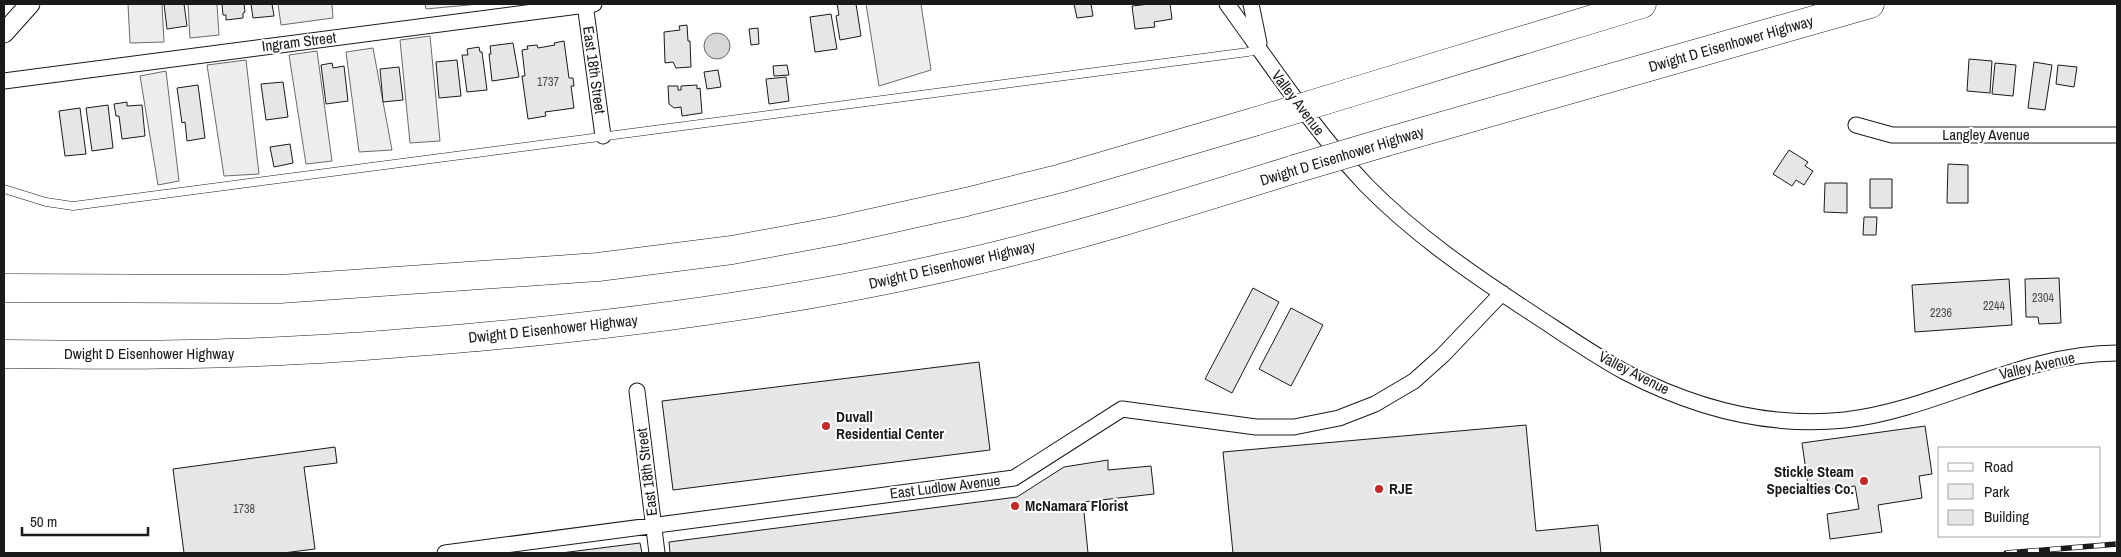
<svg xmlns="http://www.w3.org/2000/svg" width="2121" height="557" font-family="'Archivo Narrow',sans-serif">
	<rect width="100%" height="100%" fill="#fff"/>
	<!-- green -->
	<path fill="#ededed" stroke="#6a6a6a" d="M128 4H162L164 42 130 43Z
		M188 4H217L219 35 190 38Z
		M278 4H332L333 18 281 25Z
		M425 4H479L426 9Z
		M866 4H921L931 70 879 86Z
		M430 36 440 141 410 143 400 40Z
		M373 48 392 150 359 152 346 52Z
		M317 51 332 161 306 164 289 55Z
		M246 60 259 174 224 176 207 65Z
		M166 71 179 181 158 185 140 76Z"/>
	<!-- water -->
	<path fill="#d7d7d7" stroke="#6a6a6a" d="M704 46a13 13 0 1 1 26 0a13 13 0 1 1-26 0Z"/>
	<!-- building -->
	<path fill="#e6e6e6" stroke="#1a1a1a" d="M164 4H184L187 26 167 29Z
		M222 4H244L245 12 243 13V18L226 20V15H223Z
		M251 4H272L274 16 253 18Z
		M837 4H856L861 36 840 40 836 16 839 15Z
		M1074 4H1091L1093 16 1077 18Z
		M1150 4H1170L1172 19 1154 22 1155 27 1135 29 1132 6Z
		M831 14 837 49 815 52 810 17Z
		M687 25 688 41H690L691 67 676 68 673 62 665 63 664 32 680 30 679 26Z
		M758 28 759 44 751 45 749 29Z
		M564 41 569 78H573L574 86H571L574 108 545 112 546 116 528 119 522 76H525L522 50 528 49 527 46 537 45 538 48 555 45 554 43Z
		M513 43 519 77 492 81 489 54H491L490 46Z
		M479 47 480 52H482L487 90 467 92 462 55H468L467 49Z
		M1969 59 1992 61 1990 93 1967 91Z
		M457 60 461 96 439 98 436 62Z
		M2034 62 2052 65 2045 110 2028 108Z
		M332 63 333 68 344 66 348 101 326 104 321 65Z
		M1995 63 2016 65 2013 96 1992 94Z
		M787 65 789 75 774 76 773 66Z
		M2058 65 2077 67 2074 87 2056 84Z
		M399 67 403 100 383 102 380 69Z
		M718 70 721 87 707 89 704 72Z
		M786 77 789 101 769 104 766 79Z
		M283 82 288 117 266 120 261 84Z
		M198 85 205 138 187 141 185 122 182 123 177 88Z
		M697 85V89L700 88 702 113 682 116 681 107 674 108 669 104 668 86H678V90H681V86Z
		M127 102V106L142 105 145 136 122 139 119 116H116L114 104Z
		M108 105 113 148 92 151 86 108Z
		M80 108 86 154 65 156 59 111Z
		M290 144 293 163 274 167 270 147Z
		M1789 150 1808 162 1805 166 1813 171 1804 185 1796 180 1792 186 1773 174Z
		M1948 164 1968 165V203H1947Z
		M1870 179H1892V208H1870Z
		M1825 183H1847V213L1824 212Z
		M1864 217H1877L1876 235H1863Z
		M2059 278 2061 323 2039 324 2038 317H2026L2025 279Z
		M2009 279 2012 325 1915 332 1912 285Z
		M1253 288 1279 302 1232 393 1205 379Z
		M1291 308 1323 325 1291 386 1259 369Z
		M979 362 990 450 673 490 662 401Z
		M1526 425 1536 531 1598 525 1601 553H1233L1223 452Z
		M1925 426 1932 474 1919 476 1922 498 1878 505 1882 532 1830 539 1827 514 1859 509 1855 486 1809 492 1802 443Z
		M335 447 337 463 304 467 315 549 283 553H184L173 469Z
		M1108 460V470L1151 466 1154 494 1083 502 1088 553H670L669 542 1017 497 1064 467Z
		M640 543 642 553H561Z"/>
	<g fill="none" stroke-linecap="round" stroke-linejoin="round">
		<defs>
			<path id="service" d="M4 189 46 202 73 206 1248 52 1260 49"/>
			<path id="minor" d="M585 4 603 136
				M1227 4C1272 66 1313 129 1366 185 1415 235 1472 274 1530 312 1561 332 1592 354 1625 372 1692 407 1768 428 1845 420 1939 409 2021 353 2117 353
				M1251 4 1259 43
				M4 81 594 4
				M1856 125 1892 135H2117
				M637 391 657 553
				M445 553 1014 478 1122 409 1256 427H1294L1339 418 1375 404 1414 381 1443 355 1502 293"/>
			<path id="tertiary" d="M4 33 30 4"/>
			<path id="motorway" d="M1349 93 1642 4
				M1386 142 1870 4
				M4 288 280 289 598 267 732 250 840 230 966 202 1062 178 1257 121
				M4 354C78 355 153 356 228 353 311 351 394 344 478 337 635 323 792 302 947 267 1065 241 1180 205 1295 169"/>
		</defs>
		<!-- service casing -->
		<use href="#service" stroke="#1a1a1a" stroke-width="9"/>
		<!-- minor casing -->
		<use href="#minor" stroke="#1a1a1a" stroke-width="17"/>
		<!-- tertiary casing -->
		<use href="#tertiary" stroke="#1a1a1a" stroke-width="21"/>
		<!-- motorway casing -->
		<use href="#motorway" stroke="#1a1a1a" stroke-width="29"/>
		<!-- service -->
		<use href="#service" stroke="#fff" stroke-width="8"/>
		<!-- minor -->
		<use href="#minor" stroke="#fff" stroke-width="15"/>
		<!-- tertiary -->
		<use href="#tertiary" stroke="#fff" stroke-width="19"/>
		<!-- motorway -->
		<use href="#motorway" stroke="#fff" stroke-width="28"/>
		<defs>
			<path id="rail" d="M2006 553 2117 544"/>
		</defs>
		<!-- rail casing -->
		<use href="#rail" stroke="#1a1a1a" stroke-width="5.5"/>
		<!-- rail -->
		<use href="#rail" stroke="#fff" stroke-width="4" stroke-dasharray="11" stroke-linecap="butt"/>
		<defs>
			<path id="motorway-bridge" d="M1257 121 1349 93
				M1295 169 1386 142"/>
		</defs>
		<!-- motorway-bridge casing -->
		<use href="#motorway-bridge" stroke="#1a1a1a" stroke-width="29" stroke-linecap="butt"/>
		<!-- motorway-bridge -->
		<use href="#motorway-bridge" stroke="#fff" stroke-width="28"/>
	</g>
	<!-- markers -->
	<g fill="#c62828" stroke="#fff" stroke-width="2">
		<circle cx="826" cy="426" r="5"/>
		<circle cx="1864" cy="481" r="5"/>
		<circle cx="1379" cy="489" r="5"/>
		<circle cx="1015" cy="506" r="5"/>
	</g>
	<g text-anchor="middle" stroke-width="4" stroke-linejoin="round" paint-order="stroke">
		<!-- number labels -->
		<g font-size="12" fill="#4d4d4d">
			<text x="548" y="86">1737</text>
			<text x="2043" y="302">2304</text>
			<text x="1994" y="310">2244</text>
			<text x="1941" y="317">2236</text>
			<text x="244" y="513">1738</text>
		</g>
		<!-- street labels -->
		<g font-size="15" fill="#1a1a1a" stroke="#fff">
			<text transform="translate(299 42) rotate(-7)" y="5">Ingram Street</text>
			<text transform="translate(1731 44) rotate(-16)" y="5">Dwight D Eisenhower Highway</text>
			<text transform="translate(594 70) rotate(82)" y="5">East 18th Street</text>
			<text transform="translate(1298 103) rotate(53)" y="5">Valley Avenue</text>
			<text x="1986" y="140">Langley Avenue</text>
			<text transform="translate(1342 156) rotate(-17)" y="5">Dwight D Eisenhower Highway</text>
			<text transform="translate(952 265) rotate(-13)" y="5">Dwight D Eisenhower Highway</text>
			<text transform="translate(553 329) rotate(-6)" y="5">Dwight D Eisenhower Highway</text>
			<text x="149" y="359">Dwight D Eisenhower Highway</text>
			<text transform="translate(2037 366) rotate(-13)" y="5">Valley Avenue</text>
			<text transform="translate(1634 373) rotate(27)" y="5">Valley Avenue</text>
			<text transform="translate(647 472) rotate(-97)" y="5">East 18th Street</text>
			<text transform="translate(945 487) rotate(-7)" y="5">East Ludlow Avenue</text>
		</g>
		<!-- poi labels -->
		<g font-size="15" font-weight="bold" fill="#1a1a1a" stroke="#fff" text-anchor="start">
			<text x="836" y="422">Duvall<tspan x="836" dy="17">Residential Center</tspan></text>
			<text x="1854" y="477" text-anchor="end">Stickle Steam<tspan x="1854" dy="17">Specialties Co.</tspan></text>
			<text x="1389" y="494">RJE</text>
			<text x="1025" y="511">McNamara Florist</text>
		</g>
	</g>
	<!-- border -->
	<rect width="2121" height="557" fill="none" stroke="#1a1a1a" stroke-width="10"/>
	<!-- legend -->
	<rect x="1938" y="447" width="162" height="90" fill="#ffffff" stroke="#a3a3a3"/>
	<rect x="1948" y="463" width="25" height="8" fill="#ffffff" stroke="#a3a3a3"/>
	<text x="1984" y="472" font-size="15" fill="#1a1a1a">Road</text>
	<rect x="1948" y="484" width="25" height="15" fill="#ededed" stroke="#a3a3a3"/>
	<text x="1984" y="497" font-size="15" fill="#1a1a1a">Park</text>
	<rect x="1948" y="510" width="25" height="15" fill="#e6e6e6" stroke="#a3a3a3"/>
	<text x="1984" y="522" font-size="15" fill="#1a1a1a">Building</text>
	<!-- scale -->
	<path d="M22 527v8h126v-8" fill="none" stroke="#1a1a1a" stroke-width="2.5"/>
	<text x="30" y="527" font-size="15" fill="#1a1a1a" stroke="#ffffff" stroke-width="4" paint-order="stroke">50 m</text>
</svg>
